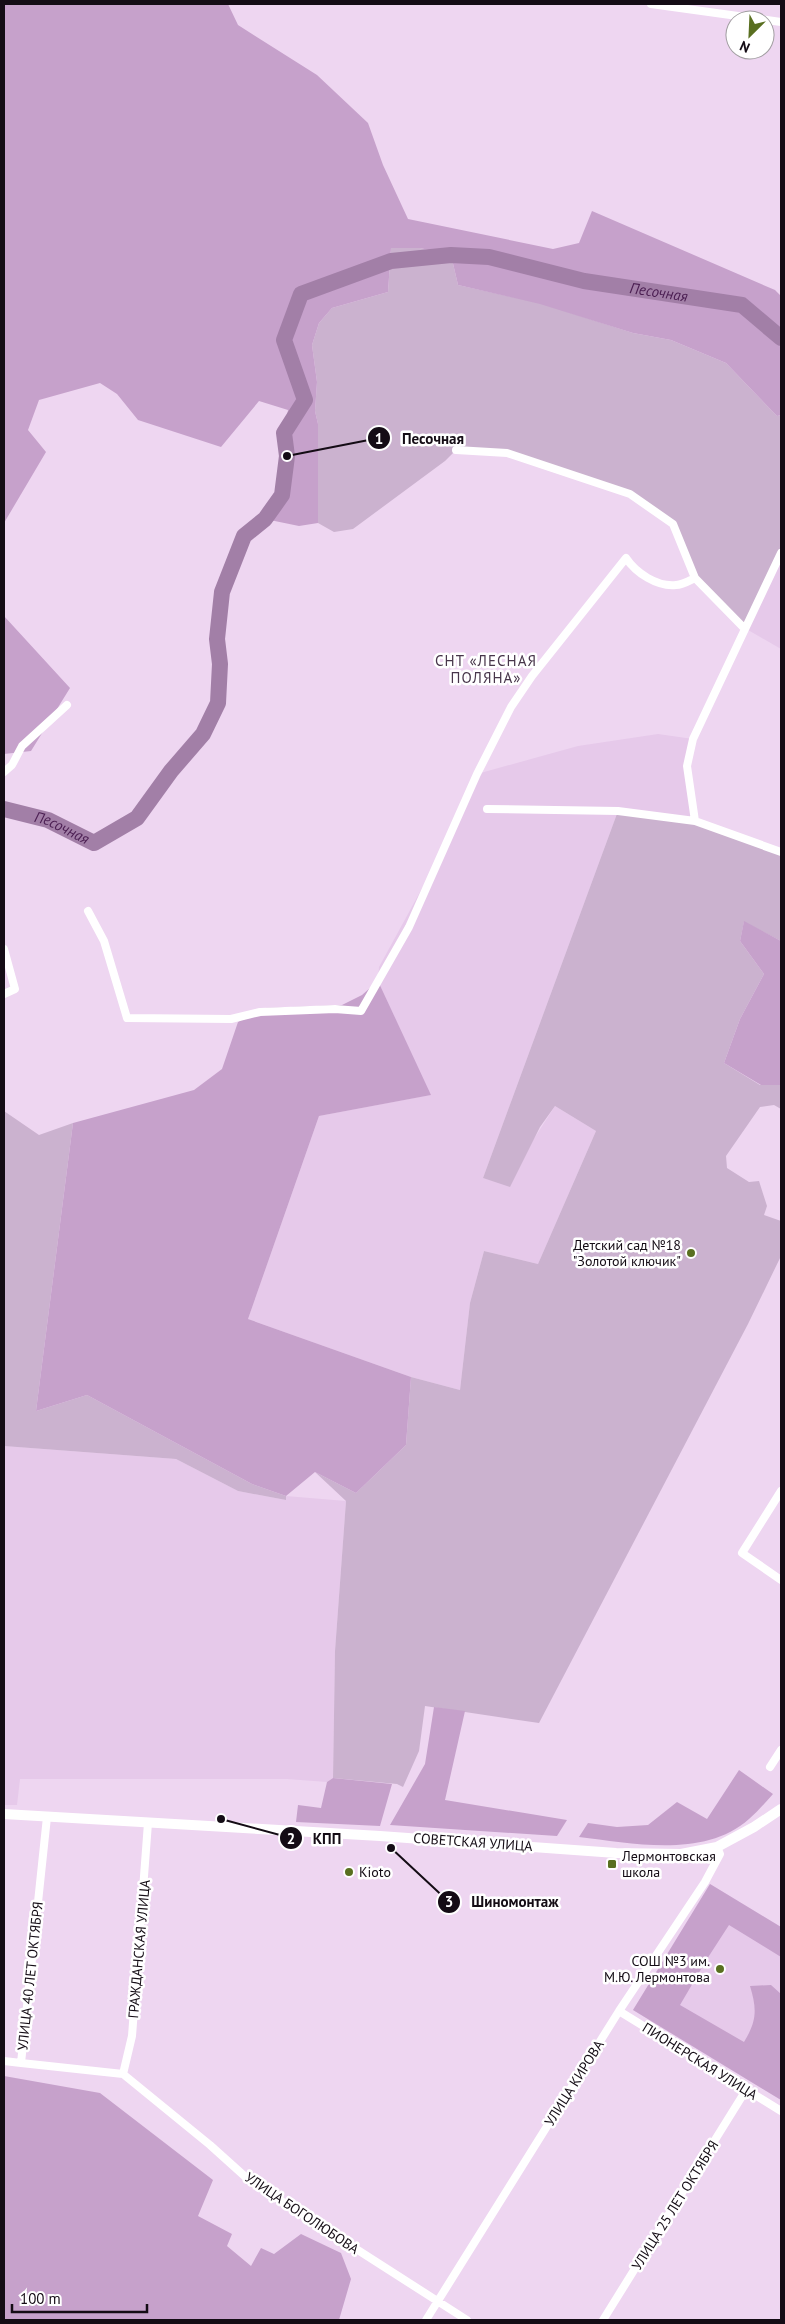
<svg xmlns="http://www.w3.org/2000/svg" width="785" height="2324" font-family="'PT Sans',sans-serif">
	<rect width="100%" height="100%" fill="#eed6f1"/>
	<!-- built -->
	<path fill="#e6c9ea" d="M781 561V649L748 630Z
		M658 734 693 739 687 766 695 821 618 811 483 1178 505 1184 555 1106 596 1131 538 1264 484 1251 470 1303 460 1390 411 1377 248 1319 319 1116 430 1095 378 981 379 967 438 859 477 774 578 746Z
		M4 1446 176 1459 238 1491 286 1500V1496L346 1501 335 1651 333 1778 327 1782 287 1779H20L17 1805H4Z
		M710 1884 781 1927V2100L633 2010Z"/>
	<!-- green -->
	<path fill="#cbb2cf" d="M391 248H420L451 255 458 285 540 303 633 333 671 340 726 363 777 416 781 415V553L745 629 695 578 673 524 630 494 507 453 456 450 445 461 353 529 334 532 318 523V424L315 411 317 382 312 345 319 323 332 308 388 292Z
		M618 811 695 821 781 852V941L744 922 740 941 764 974 740 1019 724 1063 760 1085H781V1109L774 1105 760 1107 726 1156 727 1168 749 1182 759 1181 767 1206 764 1215 781 1221V1256L748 1324 539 1723 425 1706 419 1751 403 1787 397 1784 333 1778 335 1651 346 1501 315 1472 356 1493 406 1445 411 1377 460 1390 470 1303 484 1251 538 1264 596 1131 555 1106 540 1127 510 1187 483 1178Z
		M4 1111 39 1135 73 1123 36 1411 87 1395 252 1484 286 1496V1500L238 1491 176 1459 4 1446Z"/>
	<!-- forest -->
	<path fill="#c6a1cb" d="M4 4H228L238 25 317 75 368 123 383 165 408 219 553 249 579 243 592 211 775 290 781 296V415L777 416 726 363 671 340 633 333 540 304 458 285 451 255 420 248H391L388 292 332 308 319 323 312 345 317 382 315 411 318 424V523L299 526 265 519 282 495 287 456 284 433 288 410 259 401 221 447 138 420 117 394 100 383 39 400 28 430 46 452 4 523Z
		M4 616 70 688 31 751 4 754Z
		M744 921 781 941V1085H761L724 1063 740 1019 764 974 740 941Z
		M378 981 431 1095 319 1116 248 1319 411 1377 406 1445 356 1493 315 1472 286 1496 252 1484 87 1395 36 1411 73 1123 194 1090 222 1069 238 1022 265 1008 342 1005 362 995Z
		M434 1707 465 1711 445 1800 567 1820 557 1836 390 1825 425 1764Z
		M739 1770 773 1794C765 1803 757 1812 749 1819 704 1859 632 1843 579 1837L588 1823 617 1827 648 1825 677 1802 707 1819Z
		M333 1778 392 1784 380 1826 296 1822 298 1805 321 1808 327 1782Z
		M710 1884 781 1927V1957L729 1925 707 1959 680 2005 744 2042C757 2021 757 2009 750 1986L771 1985 781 1994V2100L633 2010Z
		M4 2076 100 2093 213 2180 198 2216 232 2234 227 2246 251 2266 261 2248 274 2254 301 2234 341 2253 351 2279 339 2320H4Z"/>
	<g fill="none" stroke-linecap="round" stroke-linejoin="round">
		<!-- river -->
		<path stroke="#a27fa7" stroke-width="16" id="s1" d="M4 809 48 820 94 843 137 818 171 771 203 734 218 703 220 664 217 639 222 592 244 536 265 519 282 495 287 456 284 433 305 400 284 340 301 294 391 261 451 255 489 257 584 281 742 305 781 338"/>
		<!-- minor -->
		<path stroke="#fff" stroke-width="8" d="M651 4 781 22
			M456 450 507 453 630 494 673 524 695 578 743 627
			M4 772 12 765 22 746 67 705
			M487 809 618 811 695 821 781 852
			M695 821 687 766 693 739 781 553
			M88 911 104 941 127 1018 231 1019 260 1012 335 1009 361 1011 409 927 477 774 511 707 532 676 626 558C636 573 657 587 676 585 682 585 689 581 695 578
			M4 949 15 989 4 994
			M781 1491 742 1553 781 1580
			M770 1767 781 1750
			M47 1817 21 2063 123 2074 210 2145 250 2181 467 2320
			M619 2011 781 2111
			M4 2061 21 2063
			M123 2074 132 2036 148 1823
			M426 2320 619 2011 705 1882 720 1854 717 1847
			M603 2320 746 2090"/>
		<!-- secondary -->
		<path stroke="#fff" stroke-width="10" d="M4 1814 380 1836 616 1853 681 1854 717 1847 754 1827 781 1809"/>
	</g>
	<!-- markers -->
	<g fill="#596f20" stroke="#fff" stroke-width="2">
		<circle cx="691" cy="1253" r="5"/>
		<rect x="607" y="1859" width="10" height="10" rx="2.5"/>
		<circle cx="349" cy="1872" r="5"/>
		<circle cx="720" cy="1969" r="5"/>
	</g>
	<g text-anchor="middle" stroke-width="5" stroke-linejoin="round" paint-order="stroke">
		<!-- poi labels -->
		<g font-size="14" fill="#140c15" stroke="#fff" text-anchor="end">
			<text x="681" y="1250">Детский сад №18<tspan x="681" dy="16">"Золотой ключик"</tspan></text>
			<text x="622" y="1861" text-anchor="start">Лермонтовская<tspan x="622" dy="16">школа</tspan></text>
			<text x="359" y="1877" text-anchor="start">Kioto</text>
			<text x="710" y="1966">СОШ №3 им.<tspan x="710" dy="16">М.Ю. Лермонтова</tspan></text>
		</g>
		<!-- street labels -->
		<g font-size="14" fill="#140c15" stroke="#fff">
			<text transform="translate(473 1842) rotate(4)" y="5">СОВЕТСКАЯ УЛИЦА</text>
			<text transform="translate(139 1949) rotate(-85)" y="5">ГРАЖДАНСКАЯ УЛИЦА</text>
			<text transform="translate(30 1976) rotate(-84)" y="5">УЛИЦА 40 ЛЕТ ОКТЯБРЯ</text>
			<text transform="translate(700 2061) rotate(32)" y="5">ПИОНЕРСКАЯ УЛИЦА</text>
			<text transform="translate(574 2083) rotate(-58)" y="5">УЛИЦА КИРОВА</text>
			<text transform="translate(675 2205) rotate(-58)" y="5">УЛИЦА 25 ЛЕТ ОКТЯБРЯ</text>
			<text transform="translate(302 2213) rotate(34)" y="5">УЛИЦА БОГОЛЮБОВА</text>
		</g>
		<!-- water labels -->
		<g font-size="15" font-style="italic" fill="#4b1e52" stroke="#fff">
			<text dy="5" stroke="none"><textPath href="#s1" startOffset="1098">Песочная</textPath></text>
			<text dy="5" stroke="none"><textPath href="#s1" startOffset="61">Песочная</textPath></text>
		</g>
		<!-- neighbourhood labels -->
		<g font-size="15" letter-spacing="1" fill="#48364b" stroke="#fff">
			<text x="486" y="666">СНТ «ЛЕСНАЯ<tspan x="486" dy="17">ПОЛЯНА»</tspan></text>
		</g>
	</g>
	<!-- callouts -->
	<path fill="none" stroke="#140c15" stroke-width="2" d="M287 456L379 438M221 1819L291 1838M391 1848L449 1902"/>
	<g fill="#140c15" stroke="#fff" stroke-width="2">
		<circle cx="287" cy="456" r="5"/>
		<circle cx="221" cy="1819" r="5"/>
		<circle cx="391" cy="1848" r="5"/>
		<circle cx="379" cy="438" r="12"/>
		<circle cx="291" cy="1838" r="12"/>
		<circle cx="449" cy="1902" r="12"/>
	</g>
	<g font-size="15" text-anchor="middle" font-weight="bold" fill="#fff">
		<text x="379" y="444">1</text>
		<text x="291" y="1844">2</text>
		<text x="449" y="1907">3</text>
	</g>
	<g font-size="15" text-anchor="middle" font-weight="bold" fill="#140c15" stroke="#fff" stroke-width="5" stroke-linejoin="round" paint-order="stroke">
		<text x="433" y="444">Песочная</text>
		<text x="327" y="1844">КПП</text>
		<text x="515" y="1907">Шиномонтаж</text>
	</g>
	<!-- border -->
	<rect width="785" height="2324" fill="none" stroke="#140c15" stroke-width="10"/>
	<!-- north arrow -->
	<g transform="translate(750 35) rotate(204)"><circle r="24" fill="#ffffff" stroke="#a19ea1"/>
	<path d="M0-4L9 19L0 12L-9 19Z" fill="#596f20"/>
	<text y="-8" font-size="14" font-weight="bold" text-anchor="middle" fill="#140c15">N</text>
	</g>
	<!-- scale -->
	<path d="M12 2304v8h135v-8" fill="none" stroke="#140c15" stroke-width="2.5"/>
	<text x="20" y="2304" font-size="15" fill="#140c15" stroke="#ffffff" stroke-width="4" paint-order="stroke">100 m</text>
</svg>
